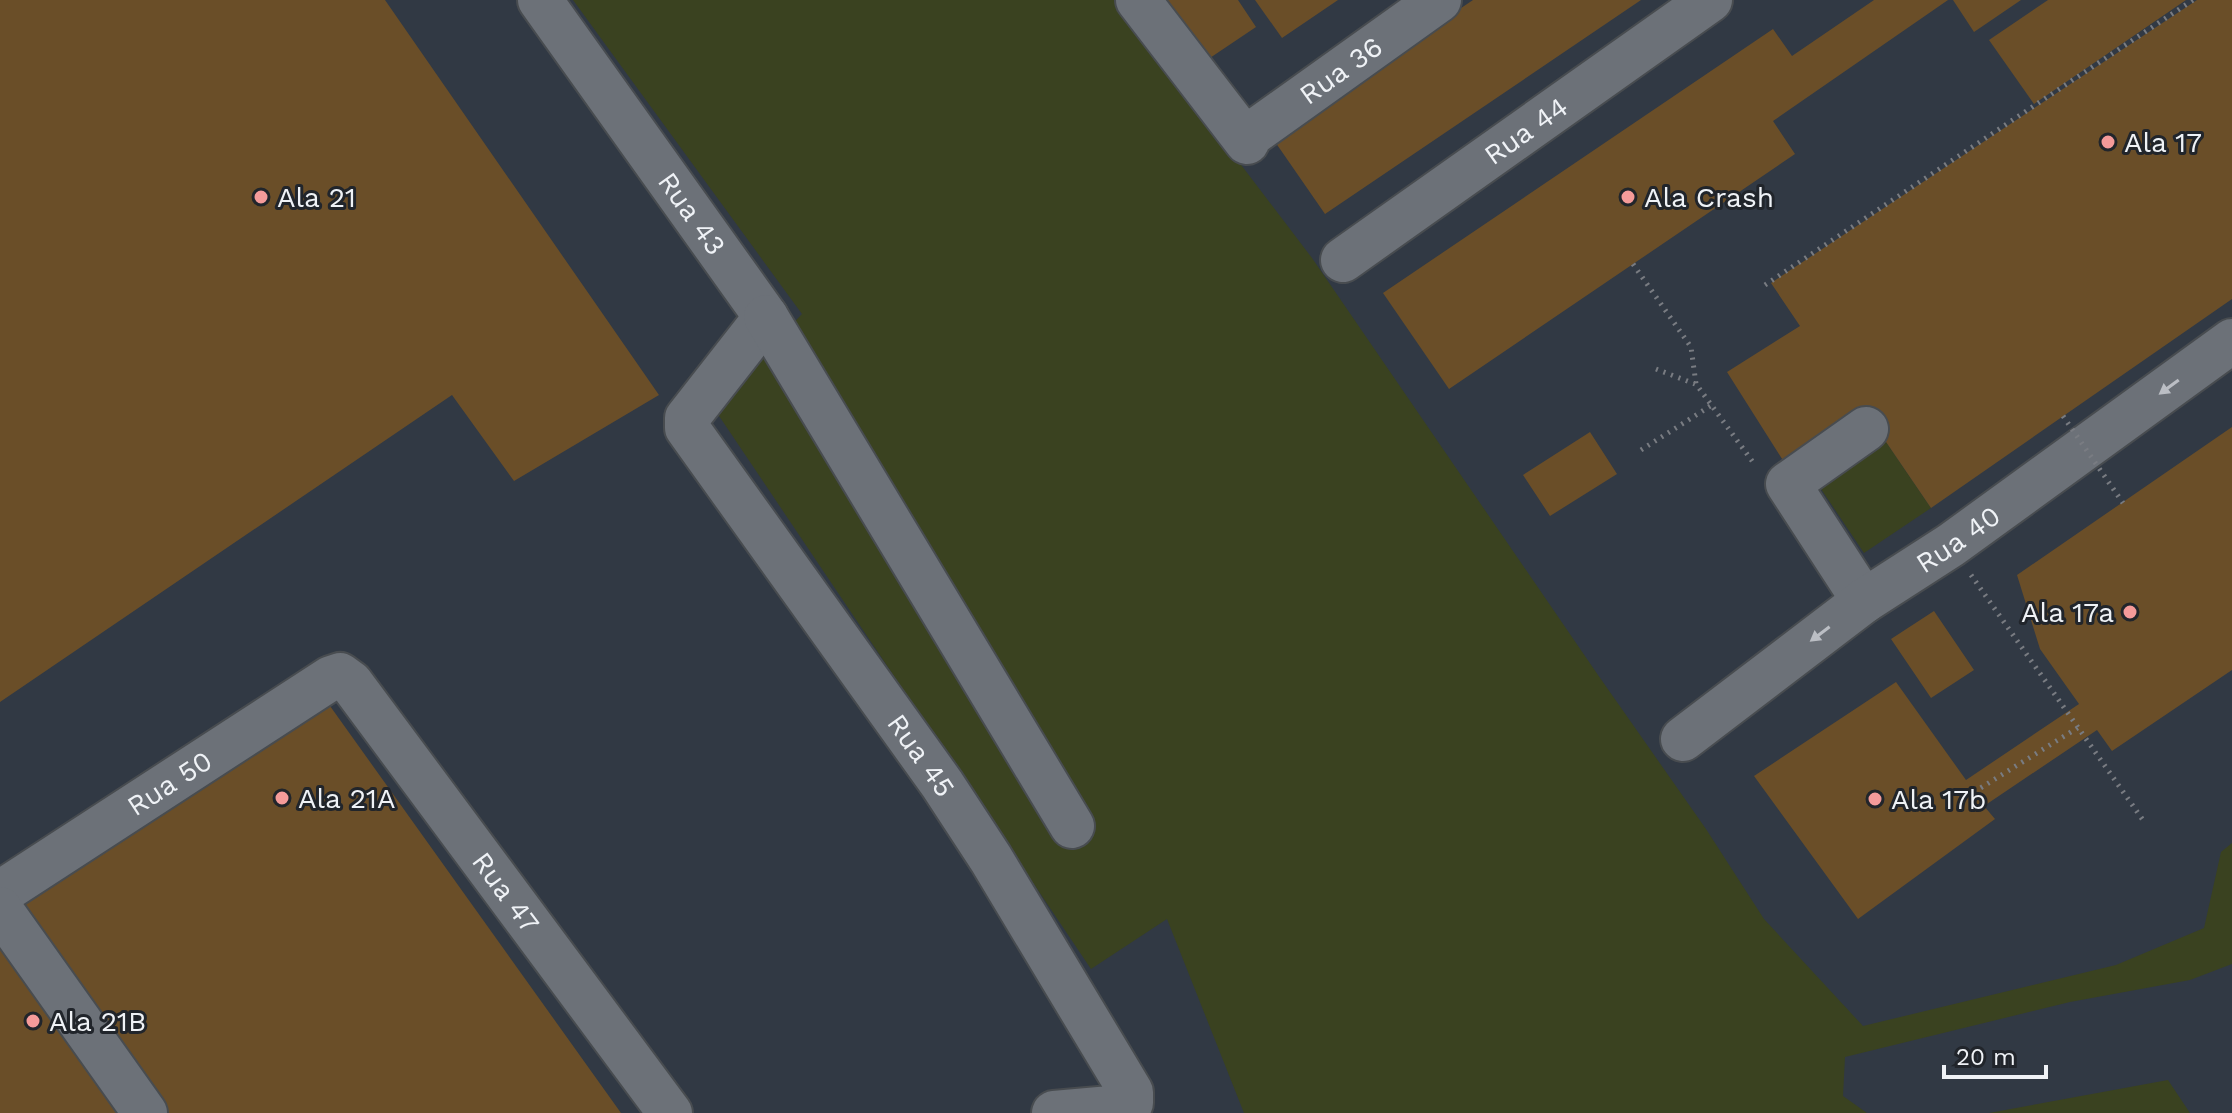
<svg xmlns="http://www.w3.org/2000/svg" width="2232" height="1113" font-family="'Work Sans',sans-serif">
	<rect width="100%" height="100%" fill="#2b2f35"/>
	<!-- built -->
	<path fill="#313944" d="M0 0H2232V1113H0Z"/>
	<!-- green -->
	<path fill="#3a4220" d="M573 0H1131L1191 99 1312 258 1598 675 1706 829 1764 919 1863 1026 2116 965 2204 928 2221 852 2232 843V964L2190 980 2070 1002 1845 1057 1843 1096 1867 1113H1244L1167 919 1091 969 713 407 802 314Z
		M1882 436 1931 508 1864 553 1815 480Z
		M2168 1080 2190 1113H1989Z"/>
	<!-- building -->
	<path fill="#6a4e28" d="M0 0H385L659 395 514 481 452 395 0 702Z
		M1148 0H1238L1256 27 1195 68Z
		M1255 0H1338L1282 38Z
		M1473 0H1641L1325 214 1271 136Z
		M1874 0H1948L1773 121 1795 154 1449 389 1383 293 1773 29 1792 56Z
		M1953 0H2021L1974 32Z
		M2048 0H2186L2034 104 1989 40Z
		M2197 0H2232V299L1931 508 1882 436 1784 462 1727 372 1800 326 1771 283Z
		M2232 427V670L2112 751 2097 730 1984 806 1995 819 1858 919 1754 776 1896 682 1966 780 2079 704 2040 649 2017 575Z
		M1590 432 1617 474 1550 516 1523 475Z
		M1934 611 1974 670 1931 698 1891 639Z
		M320 692 621 1113H164L16 904Z
		M0 929 132 1113H0Z"/>
	<g fill="none" stroke-linecap="round" stroke-linejoin="round">
		<defs>
			<g id="minor">
				<path id="s1" d="M540 0 766 317 687 418V428L942 784 991 859 1131 1092V1103L1122 1107 1054 1113"/>
				<path id="s2" d="M1138 0 1247 142 1250 135 1439 0"/>
				<path id="s3" d="M1343 260 1710 0"/>
				<path d="M766 317 1072 826"/>
				<path d="M1864 601 1788 484 1866 429"/>
				<path id="s4" d="M1683 739 1864 601 1951 545 2232 341"/>
				<path id="s5" d="M0 893 331 678 340 675 351 683 670 1113"/>
				<path d="M0 909 145 1113"/>
			</g>
		</defs>
		<!-- minor casing -->
		<use href="#minor" stroke="#484c50" stroke-width="48"/>
		<!-- path -->
		<path stroke="#797c82" stroke-width="5" stroke-dasharray="2 6" stroke-linecap="butt" d="M1633 264 1691 347 1696 384 1755 465
			M1765 285 2193 0
			M1656 369 1695 384
			M1641 450 1712 405
			M1971 575 2145 823
			M1974 792 2079 727"/>
		<!-- minor -->
		<use href="#minor" stroke="#6c7178" stroke-width="44"/>
		<!-- path-bridge -->
		<path stroke="#797c82" stroke-width="5" stroke-dasharray="2 6" stroke-linecap="butt" d="M2063 416 2123 503"/>
	</g>
	<!-- one-way arrows -->
	<defs><path id="oneway-solid" d="M-6-.8H1V-3.2L6.5 0L1 3.2V.8H-6Z" transform="scale(2)"/></defs>
	<g fill="#bbbec4">
		<use href="#oneway-solid" transform="translate(2169 387) rotate(144)"/>
		<use href="#oneway-solid" transform="translate(1820 634) rotate(143)"/>
	</g>
	<!-- markers -->
	<g fill="#f59b9a" stroke="#21252b" stroke-width="3">
		<circle cx="2108" cy="142" r="8"/>
		<circle cx="261" cy="197" r="8"/>
		<circle cx="1628" cy="197" r="8"/>
		<circle cx="2130" cy="612" r="8"/>
		<circle cx="282" cy="798" r="8"/>
		<circle cx="1875" cy="799" r="8"/>
		<circle cx="33" cy="1021" r="8"/>
	</g>
	<g text-anchor="middle" stroke-width="6" stroke-linejoin="round" paint-order="stroke">
		<!-- street labels -->
		<g font-size="28" fill="#eff2f6" stroke="#21252b">
			<text dy="10" stroke="none"><textPath href="#s2" startOffset="298">Rua 36</textPath></text>
			<text dy="10" stroke="none"><textPath href="#s3" startOffset="224">Rua 44</textPath></text>
			<text dy="10" stroke="none"><textPath href="#s1" startOffset="262">Rua 43</textPath></text>
			<text dy="10" stroke="none"><textPath href="#s4" startOffset="340">Rua 40</textPath></text>
			<text dy="10" stroke="none"><textPath href="#s1" startOffset="930">Rua 45</textPath></text>
			<text dy="10" stroke="none"><textPath href="#s5" startOffset="202">Rua 50</textPath></text>
			<text dy="10" stroke="none"><textPath href="#s5" startOffset="678">Rua 47</textPath></text>
		</g>
		<!-- poi labels -->
		<g font-size="28" fill="#eff2f6" stroke="#21252b" text-anchor="start">
			<text x="2124" y="152">Ala 17</text>
			<text x="277" y="207">Ala 21</text>
			<text x="1644" y="207">Ala Crash</text>
			<text x="2114" y="622" text-anchor="end">Ala 17a</text>
			<text x="298" y="808">Ala 21A</text>
			<text x="1891" y="809">Ala 17b</text>
			<text x="49" y="1031">Ala 21B</text>
		</g>
	</g>
	<!-- scale -->
	<path d="M1944 1065v12h102v-12" fill="none" stroke="#eff2f6" stroke-width="4"/>
	<text x="1956" y="1065" font-size="24" fill="#eff2f6" stroke="#21252b" stroke-width="6" paint-order="stroke">20 m</text>
</svg>
